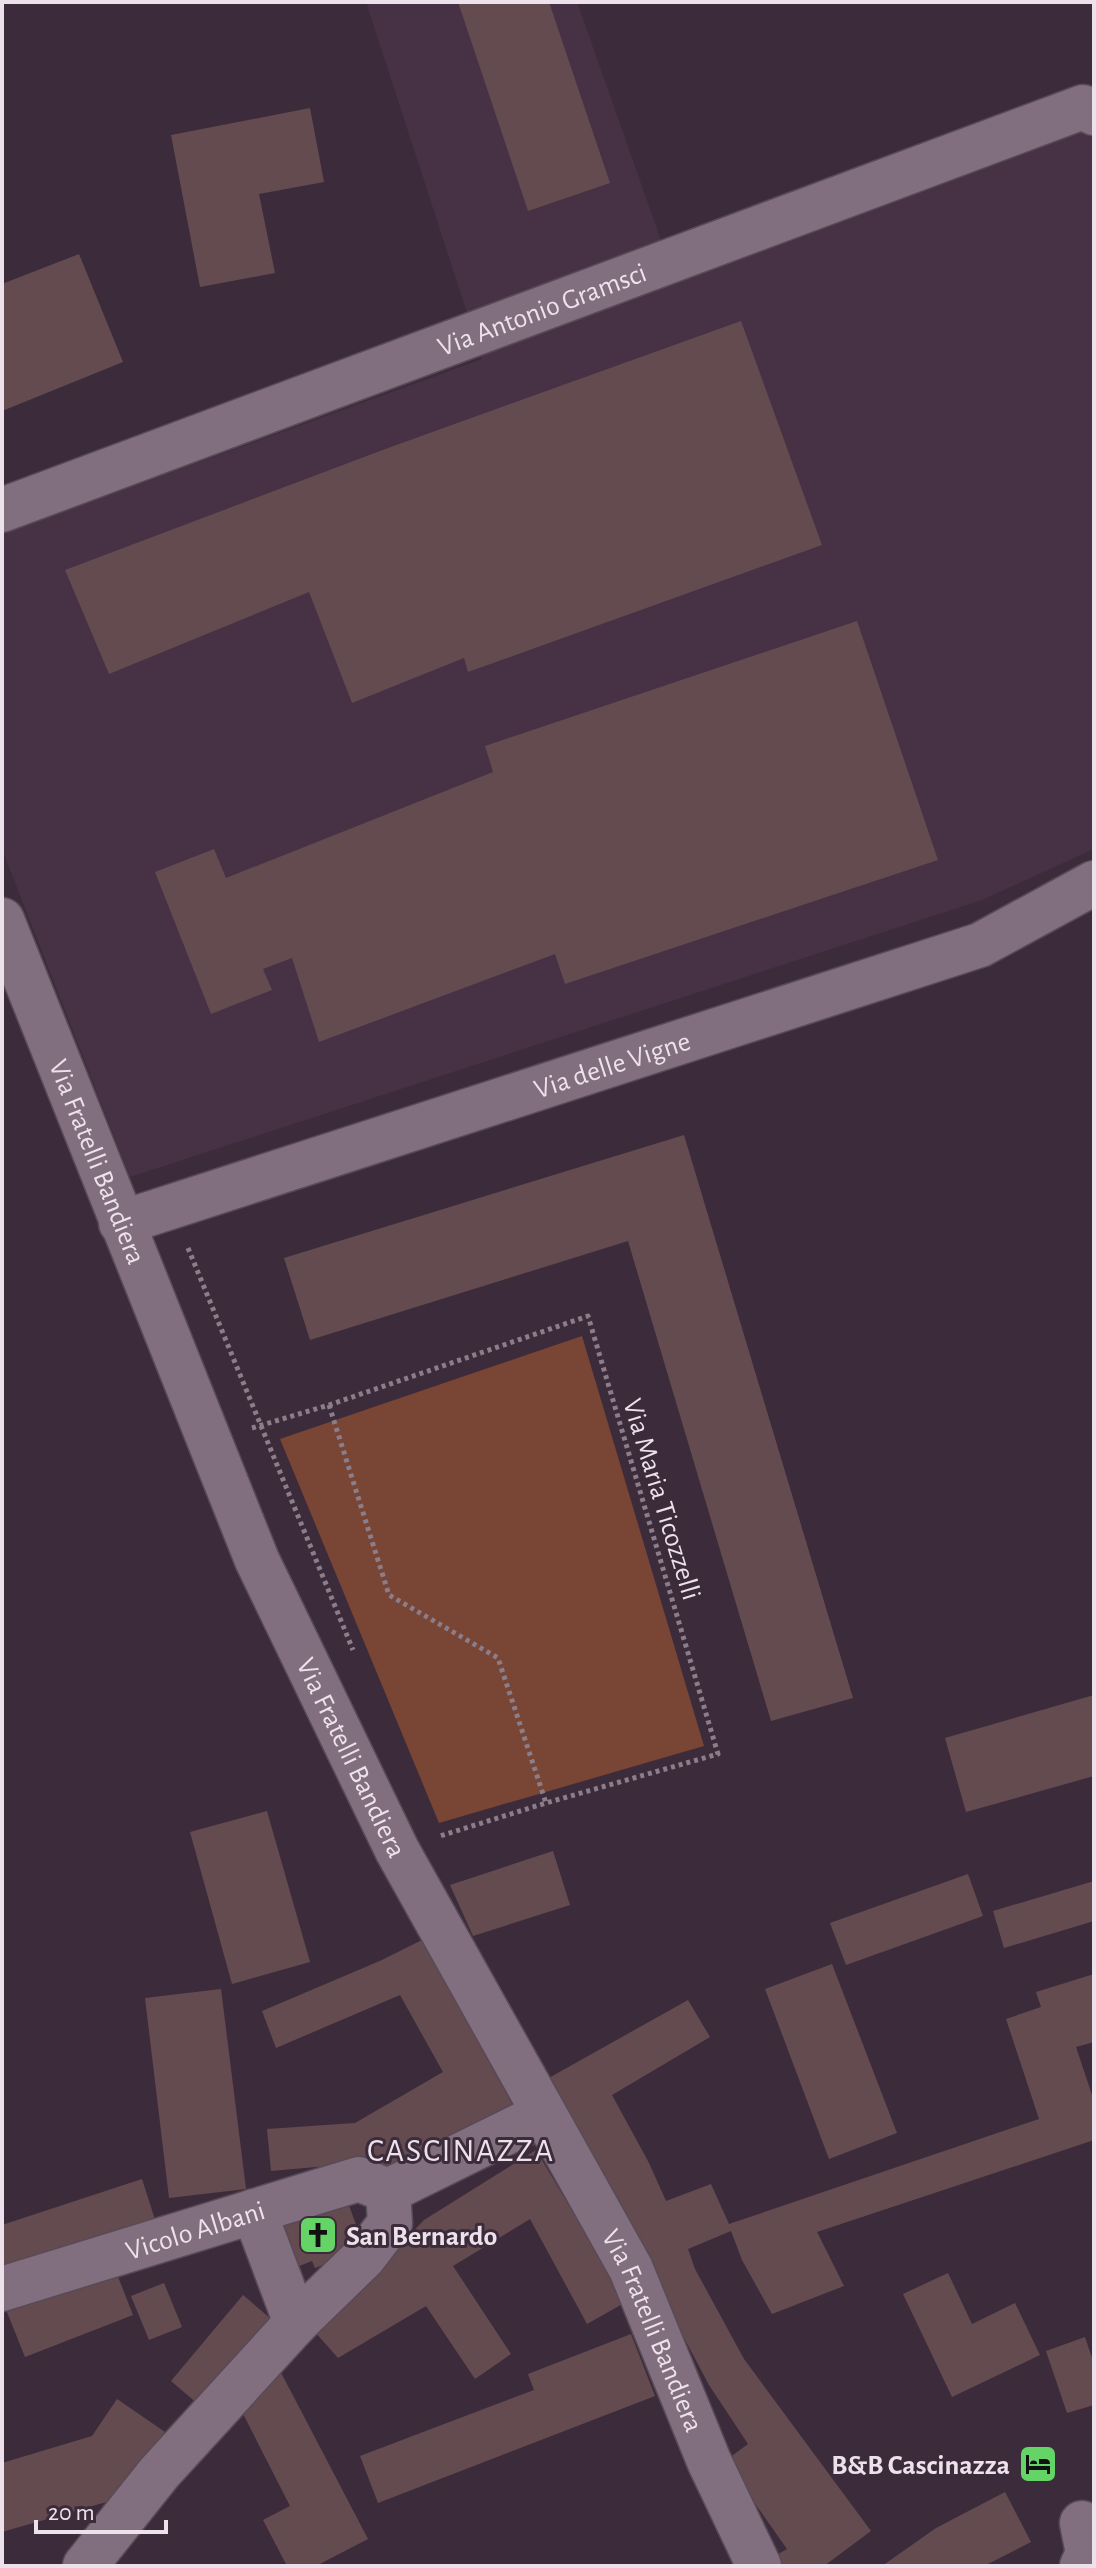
<svg xmlns="http://www.w3.org/2000/svg" width="1096" height="2568" font-family="'Alegreya Sans',sans-serif">
	<rect width="100%" height="100%" fill="#3c2c3b"/>
	<!-- built -->
	<path fill="#473145" d="M366 2H577L675 280 1094 125V849L982 900 130 1177 2 849V534L482 359Z"/>
	<!-- green -->
	<path fill="#794534" d="M582 1336 704 1746 439 1823 280 1439Z"/>
	<!-- building -->
	<path fill="#644b50" d="M458 2H549L610 183 528 211Z
		M310 108 324 182 259 194 275 273 200 287 171 135Z
		M79 254 123 362 2 411V284Z
		M741 321 822 545 468 672 464 658 352 703 309 592 109 674 65 570 388 448Z
		M857 621 938 860 565 984 555 954 319 1042 292 958 263 969 272 990 211 1014 155 872 214 849 226 878 493 772 485 746Z
		M684 1135 853 1698 771 1721 628 1241 310 1340 284 1258Z
		M1094 1695V1776L966 1812 945 1738Z
		M267 1811 310 1962 232 1984 190 1832Z
		M553 1851 570 1905 473 1936 450 1885Z
		M968 1874 983 1916 846 1965 830 1923Z
		M1094 1881V1921L1004 1948 993 1911Z
		M422 1940 512 2104 377 2172 372 2162 271 2171 267 2129 355 2123 443 2072 400 1995 276 2048 262 2011 382 1960Z
		M832 1964 897 2133 829 2159 765 1989Z
		M1094 1974V2042L1076 2047 1094 2101V2140L817 2232 844 2286 772 2314 742 2260 731 2231 688 2249 695 2269 744 2359 871 2531 824 2566H778L773 2557 787 2549 725 2461 748 2444 709 2385 547 2079 688 2000 710 2037 612 2095 649 2163 666 2201 711 2184 729 2224 1039 2119 1006 2019 1041 2007 1036 1992Z
		M221 1989 246 2189 169 2198 145 1998Z
		M536 2150 626 2302 587 2324 530 2219 453 2266 511 2354 475 2379 426 2306 338 2358 315 2332 424 2220Z
		M142 2179 157 2226 2 2277V2225Z
		M347 2200 365 2249 315 2268 312 2261 289 2270 270 2220Z
		M115 2269 133 2315 25 2357 7 2312Z
		M948 2273 972 2324 1015 2303 1040 2355 952 2397 903 2294Z
		M164 2283 182 2327 149 2340 131 2296Z
		M243 2295 277 2324 205 2410 171 2381Z
		M631 2334 655 2396 378 2503 360 2456 534 2390 528 2374Z
		M1085 2337 1094 2364V2405L1067 2413 1046 2351Z
		M277 2365 368 2539 316 2566H287L263 2520 290 2506 239 2406Z
		M117 2399 165 2432 110 2501 2 2532V2463L92 2436Z
		M1005 2492 1031 2542 984 2566H882L936 2528Z"/>
	<g fill="none" stroke-linecap="round" stroke-linejoin="round">
		<defs>
			<g id="minor">
				<path id="s1" d="M2 510 1083 107 1094 113"/>
				<path id="s2" d="M2 920 257 1560 397 1850 631 2269 709 2461 759 2566"/>
				<path id="s3" d="M121 1223 980 945 1094 883"/>
				<path d="M388 2191 544 2114"/>
				<path d="M254 2211 296 2323"/>
				<path id="s4" d="M2 2289 359 2179 388 2191"/>
				<path d="M85 2566 159 2473 296 2323 364 2257 390 2223 388 2191"/>
				<path d="M1082 2566 1088 2553 1082 2523"/>
			</g>
		</defs>
		<!-- minor casing -->
		<use href="#minor" stroke="#584a56" stroke-width="47"/>
		<!-- path -->
		<path stroke="#8b7d89" stroke-width="5" stroke-dasharray="4 4" stroke-linecap="butt" d="M188 1248 353 1650
			M329 1405 389 1595 498 1658 546 1803
			M252 1428 329 1405 588 1316 718 1754 546 1803 440 1836"/>
		<!-- minor -->
		<use href="#minor" stroke="#816e7f" stroke-width="44"/>
	</g>
	<!-- icons -->
	<defs>
		<symbol id="church-square" viewBox="-11 -11 22 22"><rect x="-9" y="-9" width="18" height="18" rx="4" fill="#65d467" stroke="#3c2c3b"/><path d="M-1.2-6h2.4v3.5h3.3v2.4h-3.3V6h-2.4V-.1h-3.3v-2.4h3.3Z" fill="#111"/></symbol>
		<symbol id="hotel-square" viewBox="-11 -11 22 22"><rect x="-9" y="-9" width="18" height="18" rx="4" fill="#65d467" stroke="#3c2c3b"/><path d="M-6-4.5h1.5V1H6V5H4.5V3h-9V5H-6ZM-4 0a1.8 1.8 0 1 1 3.6 0ZM.5 0V-2.5h3Q6-2.5 6 0Z" fill="#111"/></symbol>
	</defs>
	<g fill-rule="evenodd">
		<use href="#church-square" x="296" y="2213" width="44" height="44"/>
		<use href="#hotel-square" x="1016" y="2442" width="44" height="44"/>
	</g>
	<g text-anchor="middle" stroke-width="6" stroke-linejoin="round" paint-order="stroke">
		<!-- street labels -->
		<g font-size="28" fill="#ede2eb" stroke="#3c2c3b">
			<text dy="10" stroke="none"><textPath href="#s1" startOffset="576">Via Antonio Gramsci</textPath></text>
			<text dy="10" stroke="none"><textPath href="#s3" startOffset="516">Via delle Vigne</textPath></text>
			<text dy="10" stroke="none"><textPath href="#s2" startOffset="260">Via Fratelli Bandiera</textPath></text>
			<text transform="translate(663 1499) rotate(73)" y="10">Via Maria Ticozzelli</text>
			<text dy="10" stroke="none"><textPath href="#s2" startOffset="908">Via Fratelli Bandiera</textPath></text>
			<text dy="10" stroke="none"><textPath href="#s4" startOffset="202">Vicolo Albani</textPath></text>
			<text dy="10" stroke="none"><textPath href="#s2" startOffset="1556">Via Fratelli Bandiera</textPath></text>
		</g>
		<!-- poi labels -->
		<g font-size="28" font-weight="bold" fill="#ede2eb" stroke="#3c2c3b" text-anchor="start">
			<text x="346" y="2245">San Bernardo</text>
			<text x="1010" y="2474" text-anchor="end">B&amp;B Cascinazza</text>
		</g>
		<!-- quarter labels -->
		<g font-size="32" letter-spacing="2" fill="#ede2eb" stroke="#3c2c3b">
			<text x="461" y="2161">CASCINAZZA</text>
		</g>
	</g>
	<!-- border -->
	<rect width="1096" height="2568" fill="none" stroke="#ede2eb" stroke-width="8"/>
	<!-- scale -->
	<path d="M36 2520v12h130v-12" fill="none" stroke="#ede2eb" stroke-width="4"/>
	<text x="48" y="2520" font-size="24" fill="#ede2eb" stroke="#3c2c3b" stroke-width="6" paint-order="stroke">20 m</text>
</svg>
